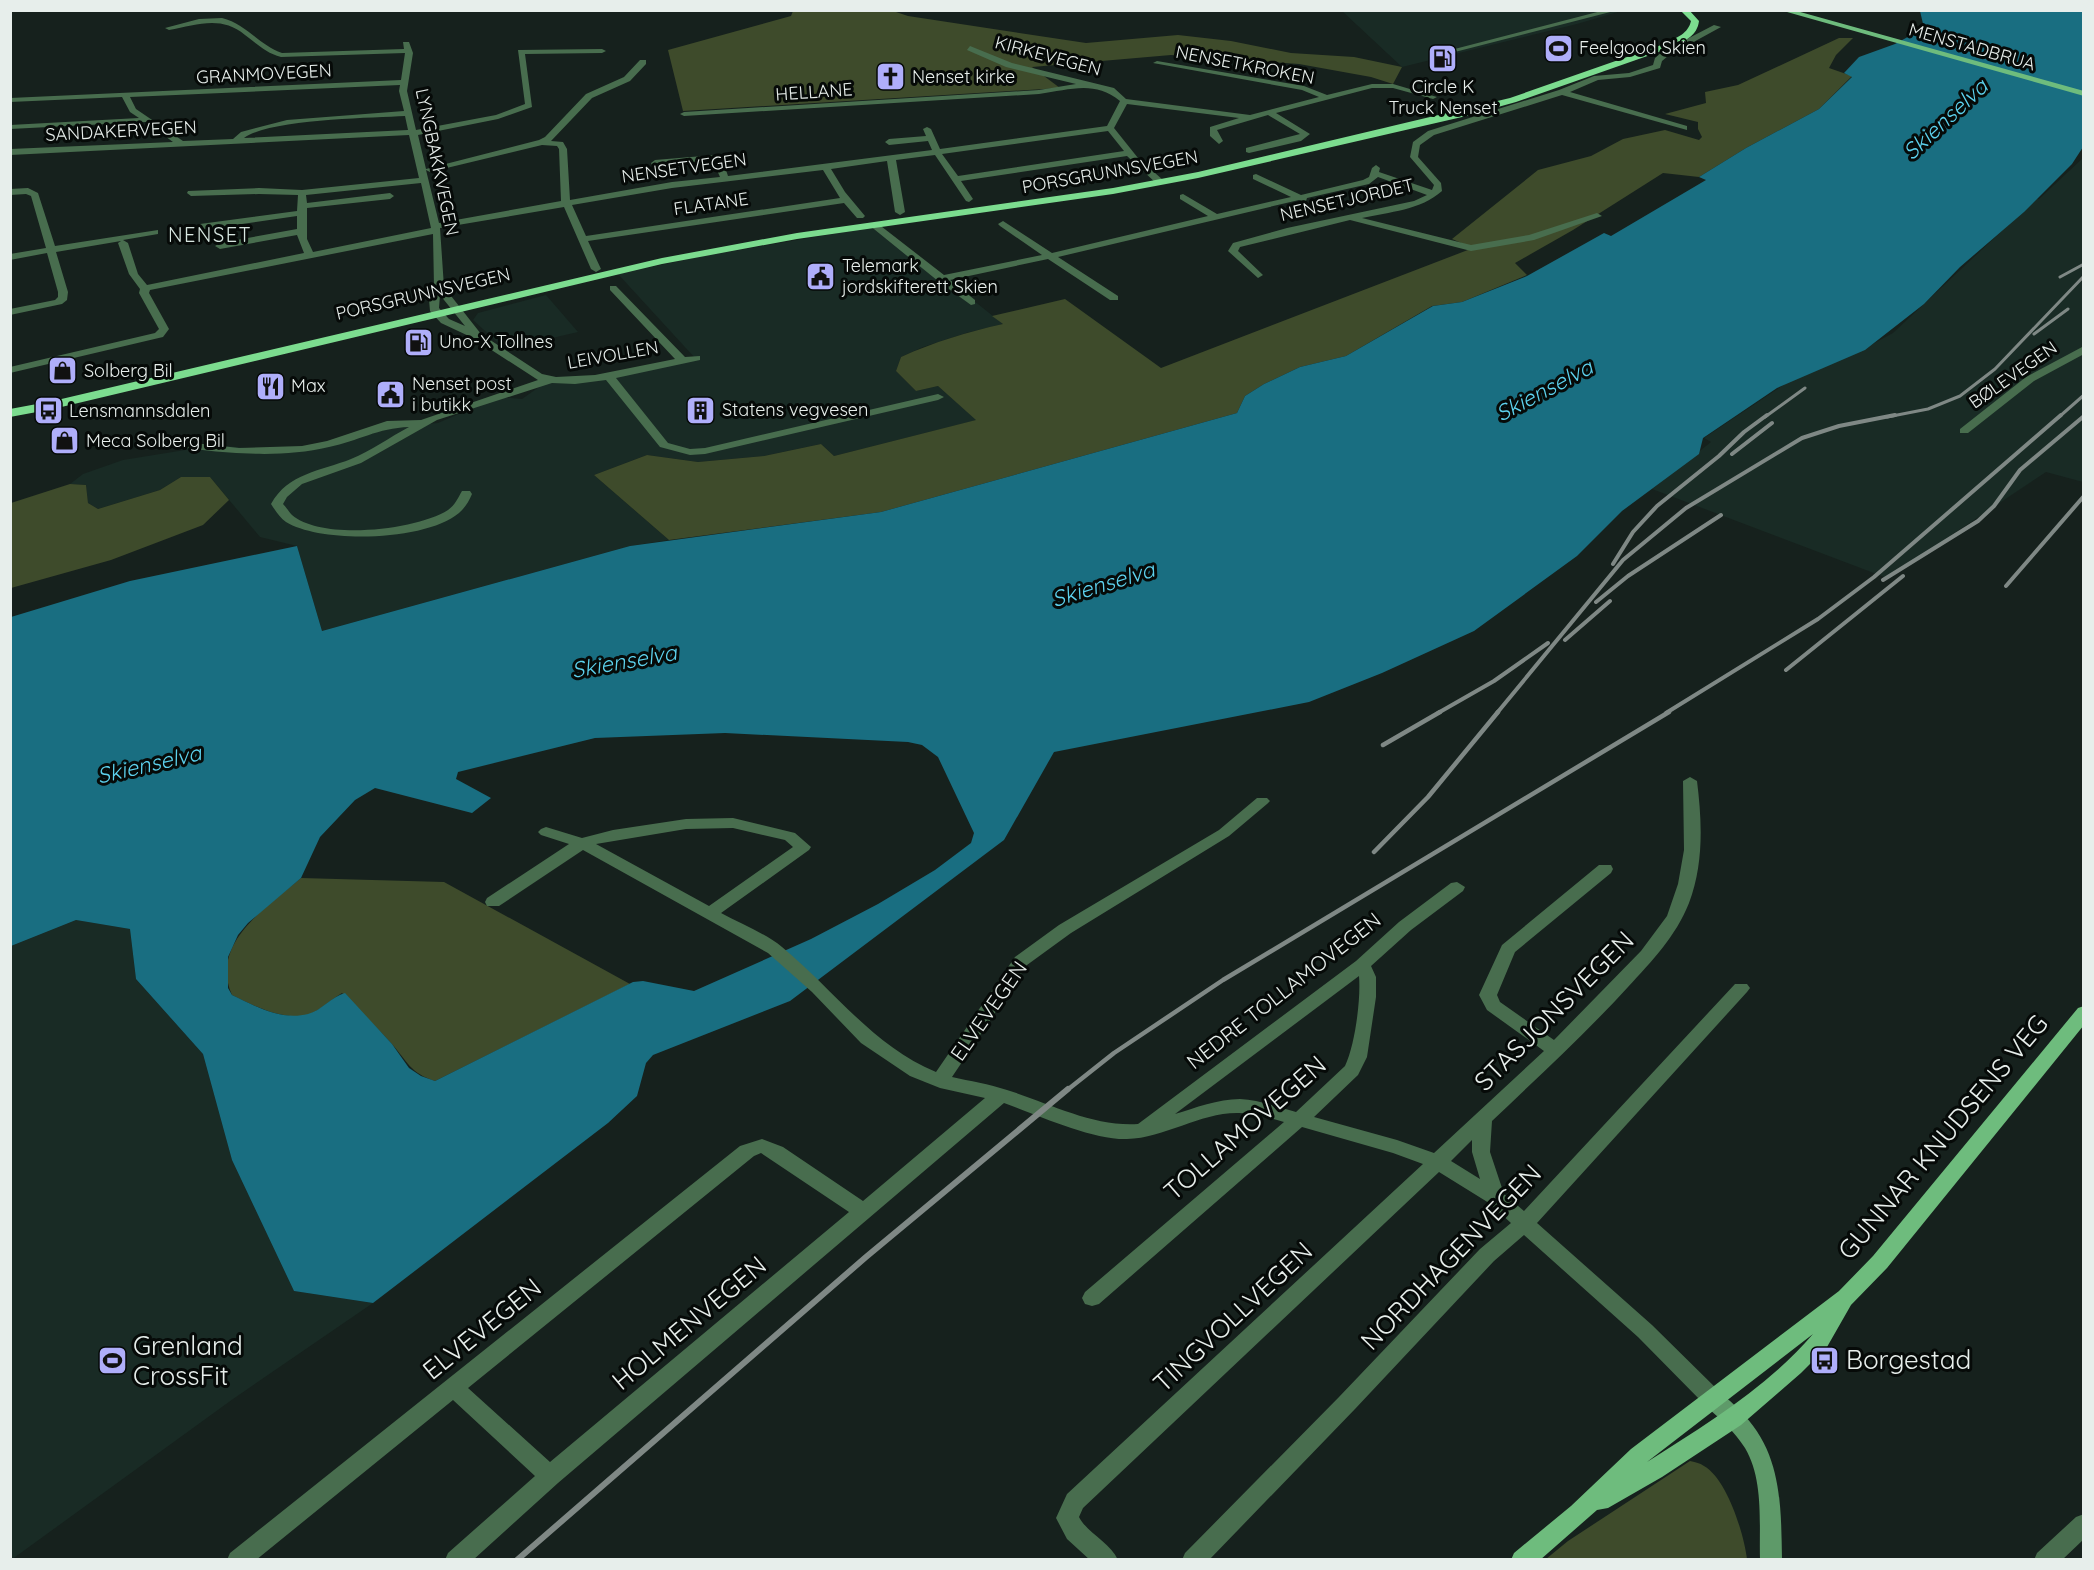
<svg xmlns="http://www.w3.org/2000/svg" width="2094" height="1570" font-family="Quicksand,sans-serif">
	<rect width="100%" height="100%" fill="#16211d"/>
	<!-- built -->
	<path fill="#192b25" d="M1342 11H1621L1577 24 1402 67Z
		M2083 158V482L2046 472 1887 578 1652 489 1711 442 1704 438 1837 349 1854 354 1893 333 2022 212 2025 196 2039 199Z
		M880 226 1003 324 966 333 923 347 901 357 896 371 916 391 938 386 977 420 834 456 821 444 764 456 698 462 647 455 594 475 669 540 630 546 322 631 297 546 260 537 210 477H181L160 490 98 509 88 503 86 485 70 484 83 474 123 460 216 445 288 452 389 427 438 423 498 397 522 399 549 380 563 381 695 358 618 274 703 256Z
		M546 295 578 332 505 349 473 320 478 313Z
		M76 920 130 929 136 979 203 1054 232 1160 294 1291 373 1303 233 1399 11 1560V946Z"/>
	<!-- green -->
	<path fill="#3e4b2b" d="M890 10 908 16 1086 43 1178 35 1231 41 1291 53 1354 57 1402 67 1393 84 1371 77 1299 64 1171 55 1032 67 1060 88 683 111 668 50 791 16 793 11Z
		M1839 38H1853L1836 55 1829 68 1852 76 1819 109 1746 148 1699 177 1663 173 1573 230 1515 263 1527 275 1462 302 1432 306 1346 356 1300 367 1264 384 1245 396 1237 413 881 512 669 540 594 475 647 455 698 462 764 456 821 444 834 456 976 420 938 386 916 391 896 371 901 357C934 342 967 332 1003 324L992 316 1065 299 1161 368 1473 248 1452 239 1538 170 1591 156 1623 139 1665 130 1699 140 1702 137 1698 129V122L1665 114 1706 103 1705 92 1738 85Z
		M181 477H210L229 500 203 525 111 560 11 588V503L70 484 86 485 88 503 98 509 160 490Z
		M301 878 444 882 630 984 435 1081C410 1073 408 1062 391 1043 376 1026 358 1010 342 993 332 999 320 1010 310 1014 285 1022 254 1006 232 995 209 943 267 907 301 878Z
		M1690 1461C1694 1462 1700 1463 1704 1466 1727 1479 1744 1534 1747 1559H1546L1568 1541Z"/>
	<!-- water -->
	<path fill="#196e81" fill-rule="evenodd" d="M1920 11H2083V147L2072 164 2024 212 1960 267 1924 304 1865 350 1777 388 1703 438 1699 454 1622 511 1577 556 1474 631 1382 673 1309 702 1054 752 1004 840 790 1001 653 1055 646 1063 637 1096 608 1123 373 1303 294 1291 232 1160 203 1054 136 979 130 929 76 920 11 946V617L130 581 297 546 322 631 630 546 881 512 1237 413 1245 396 1264 384 1300 367 1346 356 1433 306 1462 302 1527 276 1604 233 1611 236 1706 180 1699 177 1746 148 1819 109 1852 77 1844 73 1859 57 1895 44 1924 28ZM725 733 908 742 922 745 938 757 974 833 971 843 935 870 878 904 811 939 694 991 643 981 633 982 435 1081 421 1076 409 1068 392 1044 345 993C332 996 321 1011 308 1014 281 1021 255 1006 232 995L228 988V957L238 935 248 923 301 878 320 837 355 800 375 788 472 813 491 798 456 779 458 772 595 738Z"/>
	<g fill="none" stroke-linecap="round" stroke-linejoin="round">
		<!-- street -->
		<path fill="#486d4e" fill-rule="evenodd" d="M1605 10H1618L1447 54 1443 52Z
			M222 18C246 24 259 45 282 53L404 49 403 42H409L413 53 407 91 416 130 496 115 525 104 518 50 602 49 606 51 602 53 525 54 532 107 498 119 418 135 426 169 539 140 545 137 586 94 624 77 640 60H646V64L630 81 592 98 551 141 563 142 567 149 570 200 672 182 720 177 713 161 652 165 651 163 655 160 715 155 723 161 728 176 932 150 928 141 889 145 885 142 889 139 926 136 923 129 927 127 931 129 940 149 1107 126 1120 101C1094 80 1070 90 1039 94L684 116 680 114 684 112 1039 90 1076 84 1006 67 967 50 970 46 1012 63 1114 88 1126 99 1250 115 1319 97 1302 90 1153 63 1157 61 1304 86 1327 95 1372 84H1393L1437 97 1433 99 1393 88H1372L1276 113 1310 134 1301 141 1249 153 1246 152V148L1300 134 1268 115 1217 130 1223 141 1219 144 1210 136V127L1239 118 1127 104 1114 128 1138 158 1163 180V184H1157L1127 156 961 181 973 199 969 202 966 201 935 155 896 160 905 212 900 215 895 212 887 161 831 169 845 192 865 216 863 218H857L844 203 588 241 601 269 596 272 591 269 564 207 440 228 444 287 481 334 542 374 556 377 595 375 675 359 610 290V286H616L685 357 700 356V360L616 378 668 443 690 449 705 448 938 394 944 397 938 400 705 454 690 455 660 447 606 380 575 384 552 383 437 420 361 463 302 484 287 497 283 504C286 507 289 512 292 515 322 541 417 530 448 510 455 505 458 498 462 491H470L472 494C469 501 465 508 459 513 426 541 322 544 286 522 280 518 275 510 271 504 288 473 321 471 351 459 371 451 390 437 409 427 378 428 358 441 329 447 278 459 227 453 176 447L170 444 176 441 239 448 302 446 327 441 387 421 421 420 538 380 473 338 441 323 430 311 429 299 434 287 433 234 150 290 149 293 169 329 163 337 10 373V367L155 333 159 329 139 293 140 289 129 274 118 243 121 241 56 252 68 292 67 300 62 304 10 315V309L55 300 58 297V292L47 253 10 260V254L46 248 31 196 26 194 10 195V189L28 188 38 193 55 246 158 230V234L123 240 128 243 138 274 147 285 304 253 297 235 220 249 215 246 220 243 297 229V216L200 230 195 227 200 224 297 211 298 195 259 194 191 196 187 193 188 191 259 188 302 190 419 178 409 135 10 155V149L173 142 146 122 10 129V125L139 118 130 112 122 97 10 102V98L401 80 405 53 281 57C266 53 257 44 245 35 221 15 197 25 169 30L165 28 199 19ZM400 85 399 91 404 111 287 120 241 132 233 139 183 141 136 109 130 97ZM405 116 408 130 244 138C270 119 370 118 405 116ZM1108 131 1124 151 958 176 942 154ZM542 145 557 146 559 149 561 201 439 223 426 170 430 172ZM823 170 840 198 586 236 572 205 672 188ZM421 183 431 228 313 252 307 239V208L390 199 394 196 390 193 307 203 306 195ZM440 295 465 326 449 319 439 308Z
			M1714 25 1721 27 1668 56 1662 61 1660 68 1630 77 1598 80 1570 92 1687 126V130L1562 95 1434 135 1420 145 1418 157 1441 183 1442 191C1421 210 1389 212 1362 218L1471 245 1529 235 1597 213 1602 216 1534 240 1471 251 1350 220 1240 247 1238 251 1263 275 1258 278 1228 251 1233 243 1287 228 1414 201 1427 195 1378 177 1369 184 1307 198 1306 201 1299 200 1058 257 1118 296V300H1110L1048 259 950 280 975 300V304L971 305 938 281 869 225 877 223 944 275 1042 255 1000 226 998 224 1003 221 1052 253 1208 216 1180 199V195L1183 194 1217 214 1291 197 1253 179V175L1256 174 1301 195 1363 180 1369 177 1372 168 1376 165 1380 168 1379 172 1432 190 1434 185 1410 157 1413 142 1428 131 1559 90 1594 76 1629 73 1653 65 1655 58 1662 52Z
			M2084 346V354L2034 381 1968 433H1960V429L2026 377Z
			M1690 777 1697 781C1702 821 1704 864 1689 903 1676 936 1652 961 1628 987 1585 1034 1538 1077 1492 1121L1490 1152 1504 1194 1524 1211 1735 984H1747L1750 988 1747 992 1537 1223 1652 1325 1722 1394 1725 1400 1722 1406 1714 1409 1706 1406 1638 1337 1524 1235 1494 1261 1355 1409 1209 1560H1182L1185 1553 1339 1397 1480 1249 1511 1223 1489 1203 1439 1172 1083 1508 1079 1517C1088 1534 1110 1542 1118 1560H1090L1067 1539 1056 1518 1067 1494 1423 1164 1393 1153 1302 1127 1099 1304 1092 1306 1085 1304 1082 1298 1085 1292 1284 1122C1270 1118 1254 1113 1239 1113 1201 1112 1165 1138 1127 1139 1092 1140 1038 1115 1004 1103L558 1483 473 1560H445L448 1553 535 1476 453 1400 256 1560H227L230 1553 740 1146 762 1139 783 1147 863 1201 985 1098 940 1088 910 1076 861 1043 812 992 768 953 583 850 499 906H487L485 902 487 898 569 844 541 835 538 832 541 829 546 827 582 838 613 830 686 819 733 818 795 833 811 847 809 850 721 913C741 924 765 933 782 947 834 990 873 1046 936 1072L1015 957 1059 925 1219 830 1257 798H1267L1270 801 1267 804 1229 836 1071 933 1027 965 952 1077C970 1081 989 1084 1007 1090 1049 1103 1093 1127 1138 1124L1356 961 1399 922 1451 883 1457 882 1465 887 1463 891 1411 930 1371 966 1376 977V997L1367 1057 1358 1075 1314 1117 1397 1140 1434 1153 1544 1051 1487 1010 1479 995 1502 945 1599 865H1611L1613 869 1611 873 1515 952 1497 995 1500 1002 1554 1040 1641 951 1667 916 1678 884 1684 850 1683 781ZM733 828 785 840 793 847 709 906 596 844 686 829ZM1359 976C1361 999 1355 1045 1345 1066L1296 1112C1278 1107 1259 1100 1240 1099 1218 1099 1195 1108 1175 1114ZM1472 1140V1152L1480 1179 1451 1161ZM761 1153 849 1212 550 1462 468 1388 754 1156Z
			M2084 1514V1539L2062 1560H2034L2037 1553 2076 1517Z"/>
		<!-- secondary -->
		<path fill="#5e9a69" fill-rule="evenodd" d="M1714 1391C1724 1395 1732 1402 1739 1410 1782 1451 1781 1504 1782 1560H1760C1759 1524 1764 1480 1745 1448 1735 1432 1720 1419 1706 1406L1703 1400 1706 1394Z"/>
		<!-- primary -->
		<path fill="#6ebc7d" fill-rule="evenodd" d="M1780 10H1793L2084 91V96Z
			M2084 1006V1025L1887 1268 1851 1305 1827 1347 1801 1373 1741 1425 1662 1477 1608 1508 1597 1510 1540 1560H1511L1514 1553 1571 1506 1631 1449 1839 1291 1873 1256 2078 1008ZM1813 1334C1768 1387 1705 1425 1647 1462Z"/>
		<!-- highway -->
		<path fill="#7cdc8f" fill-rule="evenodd" d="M1680 10H1689L1699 21C1697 36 1686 40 1673 47L1516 102 1462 117 1198 178 1113 194 797 239 662 264 53 409 10 417V409L53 401 662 258 797 233 1113 188 1198 172 1510 98 1667 43C1677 37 1688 34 1691 21Z"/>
		<!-- rail-far3 -->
		<path stroke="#7f8885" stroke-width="3" d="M2060 277 2084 264
			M2034 334 2068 309
			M1765 417 1805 388
			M1887 417 1928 409 1960 396 1995 369 2084 276
			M2059 417 2084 395"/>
		<!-- rail-far2 -->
		<path stroke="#7f8885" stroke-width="4" d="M1732 454 1772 423
			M1613 564 1633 532 1657 506 1719 456 1744 432 1767 415
			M1883 580 1978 521 1994 506 2020 470 2084 416
			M2006 586 2084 496
			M1596 602 1628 576 1721 515
			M1565 640 1610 601
			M1786 670 1903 576
			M1438 713 1494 681 1548 643
			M1497 713 1623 560 1686 508 1802 438 1839 426 1895 415
			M1666 713 1818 619 1874 577 2061 415"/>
		<!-- rail-far1 -->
		<path stroke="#7f8885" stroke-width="4.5" d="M1383 745 1440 712
			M1374 852 1428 797 1498 712
			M1066 1091 1114 1053 1223 980 1669 712"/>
		<!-- rail -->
		<path stroke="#7f8885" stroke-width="6" d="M517 1560 866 1257 1068 1089"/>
	</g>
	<!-- icons -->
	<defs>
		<symbol id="stadium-square" viewBox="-11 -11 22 22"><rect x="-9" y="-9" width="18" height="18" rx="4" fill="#afaefa" stroke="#060a08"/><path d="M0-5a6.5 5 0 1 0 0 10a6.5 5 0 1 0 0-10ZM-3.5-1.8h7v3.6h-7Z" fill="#111"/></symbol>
		<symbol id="fuel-square" viewBox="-11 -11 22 22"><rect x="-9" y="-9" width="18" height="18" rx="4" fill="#afaefa" stroke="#060a08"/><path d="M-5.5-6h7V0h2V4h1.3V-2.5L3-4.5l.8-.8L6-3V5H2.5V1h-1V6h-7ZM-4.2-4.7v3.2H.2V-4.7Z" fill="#111"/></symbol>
		<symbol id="church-square" viewBox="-11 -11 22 22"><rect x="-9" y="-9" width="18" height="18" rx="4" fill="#afaefa" stroke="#060a08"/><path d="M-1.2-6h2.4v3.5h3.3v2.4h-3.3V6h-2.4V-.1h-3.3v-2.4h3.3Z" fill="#111"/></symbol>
		<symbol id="civic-square" viewBox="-11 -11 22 22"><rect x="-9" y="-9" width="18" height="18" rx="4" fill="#afaefa" stroke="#060a08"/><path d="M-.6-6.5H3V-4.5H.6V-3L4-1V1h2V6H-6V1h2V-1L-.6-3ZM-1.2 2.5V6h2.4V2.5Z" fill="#111"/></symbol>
		<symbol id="shop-square" viewBox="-11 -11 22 22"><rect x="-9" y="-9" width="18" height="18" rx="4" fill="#afaefa" stroke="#060a08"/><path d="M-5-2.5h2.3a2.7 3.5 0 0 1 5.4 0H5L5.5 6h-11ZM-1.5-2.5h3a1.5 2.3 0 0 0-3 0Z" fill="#111"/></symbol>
		<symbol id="restaurant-square" viewBox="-11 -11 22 22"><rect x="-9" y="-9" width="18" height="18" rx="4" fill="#afaefa" stroke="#060a08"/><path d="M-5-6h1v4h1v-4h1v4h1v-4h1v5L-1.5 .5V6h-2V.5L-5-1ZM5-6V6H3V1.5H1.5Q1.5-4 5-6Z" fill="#111"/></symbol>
		<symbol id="building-square" viewBox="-11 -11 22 22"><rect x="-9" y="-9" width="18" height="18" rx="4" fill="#afaefa" stroke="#060a08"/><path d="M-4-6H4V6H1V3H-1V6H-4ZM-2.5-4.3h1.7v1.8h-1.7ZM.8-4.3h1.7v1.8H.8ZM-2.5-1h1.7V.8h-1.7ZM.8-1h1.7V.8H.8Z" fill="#111"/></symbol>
		<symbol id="bus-square" viewBox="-11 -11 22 22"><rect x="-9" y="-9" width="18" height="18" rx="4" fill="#afaefa" stroke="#060a08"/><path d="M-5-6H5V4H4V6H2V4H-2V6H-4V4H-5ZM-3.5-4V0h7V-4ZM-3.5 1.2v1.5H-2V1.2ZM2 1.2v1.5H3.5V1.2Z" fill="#111"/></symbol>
	</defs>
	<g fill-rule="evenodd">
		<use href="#stadium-square" x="1542" y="32" width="33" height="33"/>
		<use href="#fuel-square" x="1426" y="42" width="33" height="33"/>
		<use href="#church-square" x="874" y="60" width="33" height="33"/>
		<use href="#civic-square" x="804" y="260" width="33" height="33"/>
		<use href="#fuel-square" x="402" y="326" width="33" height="33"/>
		<use href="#shop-square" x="46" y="354" width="33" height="33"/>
		<use href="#restaurant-square" x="254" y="370" width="33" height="33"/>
		<use href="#civic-square" x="374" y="378" width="33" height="33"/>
		<use href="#building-square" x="684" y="394" width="33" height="33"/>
		<use href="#bus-square" x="32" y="394" width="33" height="33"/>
		<use href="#shop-square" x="48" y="424" width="33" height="33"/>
		<use href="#bus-square" x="1808" y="1344" width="33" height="33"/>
		<use href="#stadium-square" x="96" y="1344" width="33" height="33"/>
	</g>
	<g text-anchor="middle" stroke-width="6" stroke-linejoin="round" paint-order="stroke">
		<!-- far-street labels -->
		<g font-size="18" fill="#e7eeeb" stroke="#060a08">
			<text transform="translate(1972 47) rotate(16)" y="6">MENSTADBRUA</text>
			<text transform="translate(1048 56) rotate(15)" y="6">KIRKEVEGEN</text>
			<text transform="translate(1245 65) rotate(11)" y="6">NENSETKROKEN</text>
			<text transform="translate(264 74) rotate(-3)" y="6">GRANMOVEGEN</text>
			<text transform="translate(814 92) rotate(-4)" y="6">HELLANE</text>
			<text transform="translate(121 131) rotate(-3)" y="6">SANDAKERVEGEN</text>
			<text transform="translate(437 162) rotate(78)" y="6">LYNGBAKKVEGEN</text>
			<text transform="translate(684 168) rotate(-8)" y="6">NENSETVEGEN</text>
			<text transform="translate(1110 172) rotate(-10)" y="6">PORSGRUNNSVEGEN</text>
			<text transform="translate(1347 200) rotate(-13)" y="6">NENSETJORDET</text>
			<text transform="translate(711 204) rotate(-8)" y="6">FLATANE</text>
			<text transform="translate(423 294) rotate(-13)" y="6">PORSGRUNNSVEGEN</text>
			<text transform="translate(613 355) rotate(-10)" y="6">LEIVOLLEN</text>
			<text transform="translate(2013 375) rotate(-35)" y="6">BØLEVEGEN</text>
		</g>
		<!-- far-poi labels -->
		<g font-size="18" fill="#e7eeeb" stroke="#060a08" text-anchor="start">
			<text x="1579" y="54">Feelgood Skien</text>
			<text x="912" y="83">Nenset kirke</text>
			<text x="1443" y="93" text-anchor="middle">Circle K<tspan x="1443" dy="21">Truck Nenset</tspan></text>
			<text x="842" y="272">Telemark<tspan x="842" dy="21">jordskifterett Skien</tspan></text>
			<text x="439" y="348">Uno-X Tollnes</text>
			<text x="84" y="377">Solberg Bil</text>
			<text x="412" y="390">Nenset post<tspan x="412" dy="21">i butikk</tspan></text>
			<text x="291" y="392">Max</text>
			<text x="722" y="416">Statens vegvesen</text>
			<text x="69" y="417">Lensmannsdalen</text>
			<text x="86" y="447">Meca Solberg Bil</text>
		</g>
		<!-- far-quarter labels -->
		<g font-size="20" letter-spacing="1.5" fill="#d7e6e0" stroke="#060a08">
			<text x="210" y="242">NENSET</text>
		</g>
		<!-- street labels -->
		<g font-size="21" fill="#e7eeeb" stroke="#060a08">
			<text transform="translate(1284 991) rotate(-38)" y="7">NEDRE TOLLAMOVEGEN</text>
			<text transform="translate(989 1011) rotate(-55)" y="7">ELVEVEGEN</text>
		</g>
		<!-- water labels -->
		<g font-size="22" font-style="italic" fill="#5dd2ee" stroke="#060a08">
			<text transform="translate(1945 119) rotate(-43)" y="8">Skienselva</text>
			<text transform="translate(1544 390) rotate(-28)" y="8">Skienselva</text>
			<text transform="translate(1103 584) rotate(-17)" y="8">Skienselva</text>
			<text transform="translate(624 661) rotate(-10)" y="8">Skienselva</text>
			<text transform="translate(149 764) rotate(-13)" y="8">Skienselva</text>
		</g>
		<!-- near-street labels -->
		<g font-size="26" fill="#e7eeeb" stroke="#060a08">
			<text transform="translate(1554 1011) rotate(-45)" y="9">STASJONSVEGEN</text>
			<text transform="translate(1245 1128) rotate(-41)" y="9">TOLLAMOVEGEN</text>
			<text transform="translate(1943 1137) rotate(-50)" y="9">GUNNAR KNUDSENS VEG</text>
			<text transform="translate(1451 1257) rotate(-46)" y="9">NORDHAGENVEGEN</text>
			<text transform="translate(1233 1317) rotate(-43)" y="9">TINGVOLLVEGEN</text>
			<text transform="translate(689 1323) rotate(-40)" y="9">HOLMENVEGEN</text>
			<text transform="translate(482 1329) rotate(-39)" y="9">ELVEVEGEN</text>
		</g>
		<!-- near-poi labels -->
		<g font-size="26" fill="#e7eeeb" stroke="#060a08" text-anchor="start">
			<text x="133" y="1355">Grenland<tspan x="133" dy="30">CrossFit</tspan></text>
			<text x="1846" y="1369">Borgestad</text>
		</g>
	</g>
	<!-- border -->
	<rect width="2094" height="1570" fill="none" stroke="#e7eeeb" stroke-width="24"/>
</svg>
